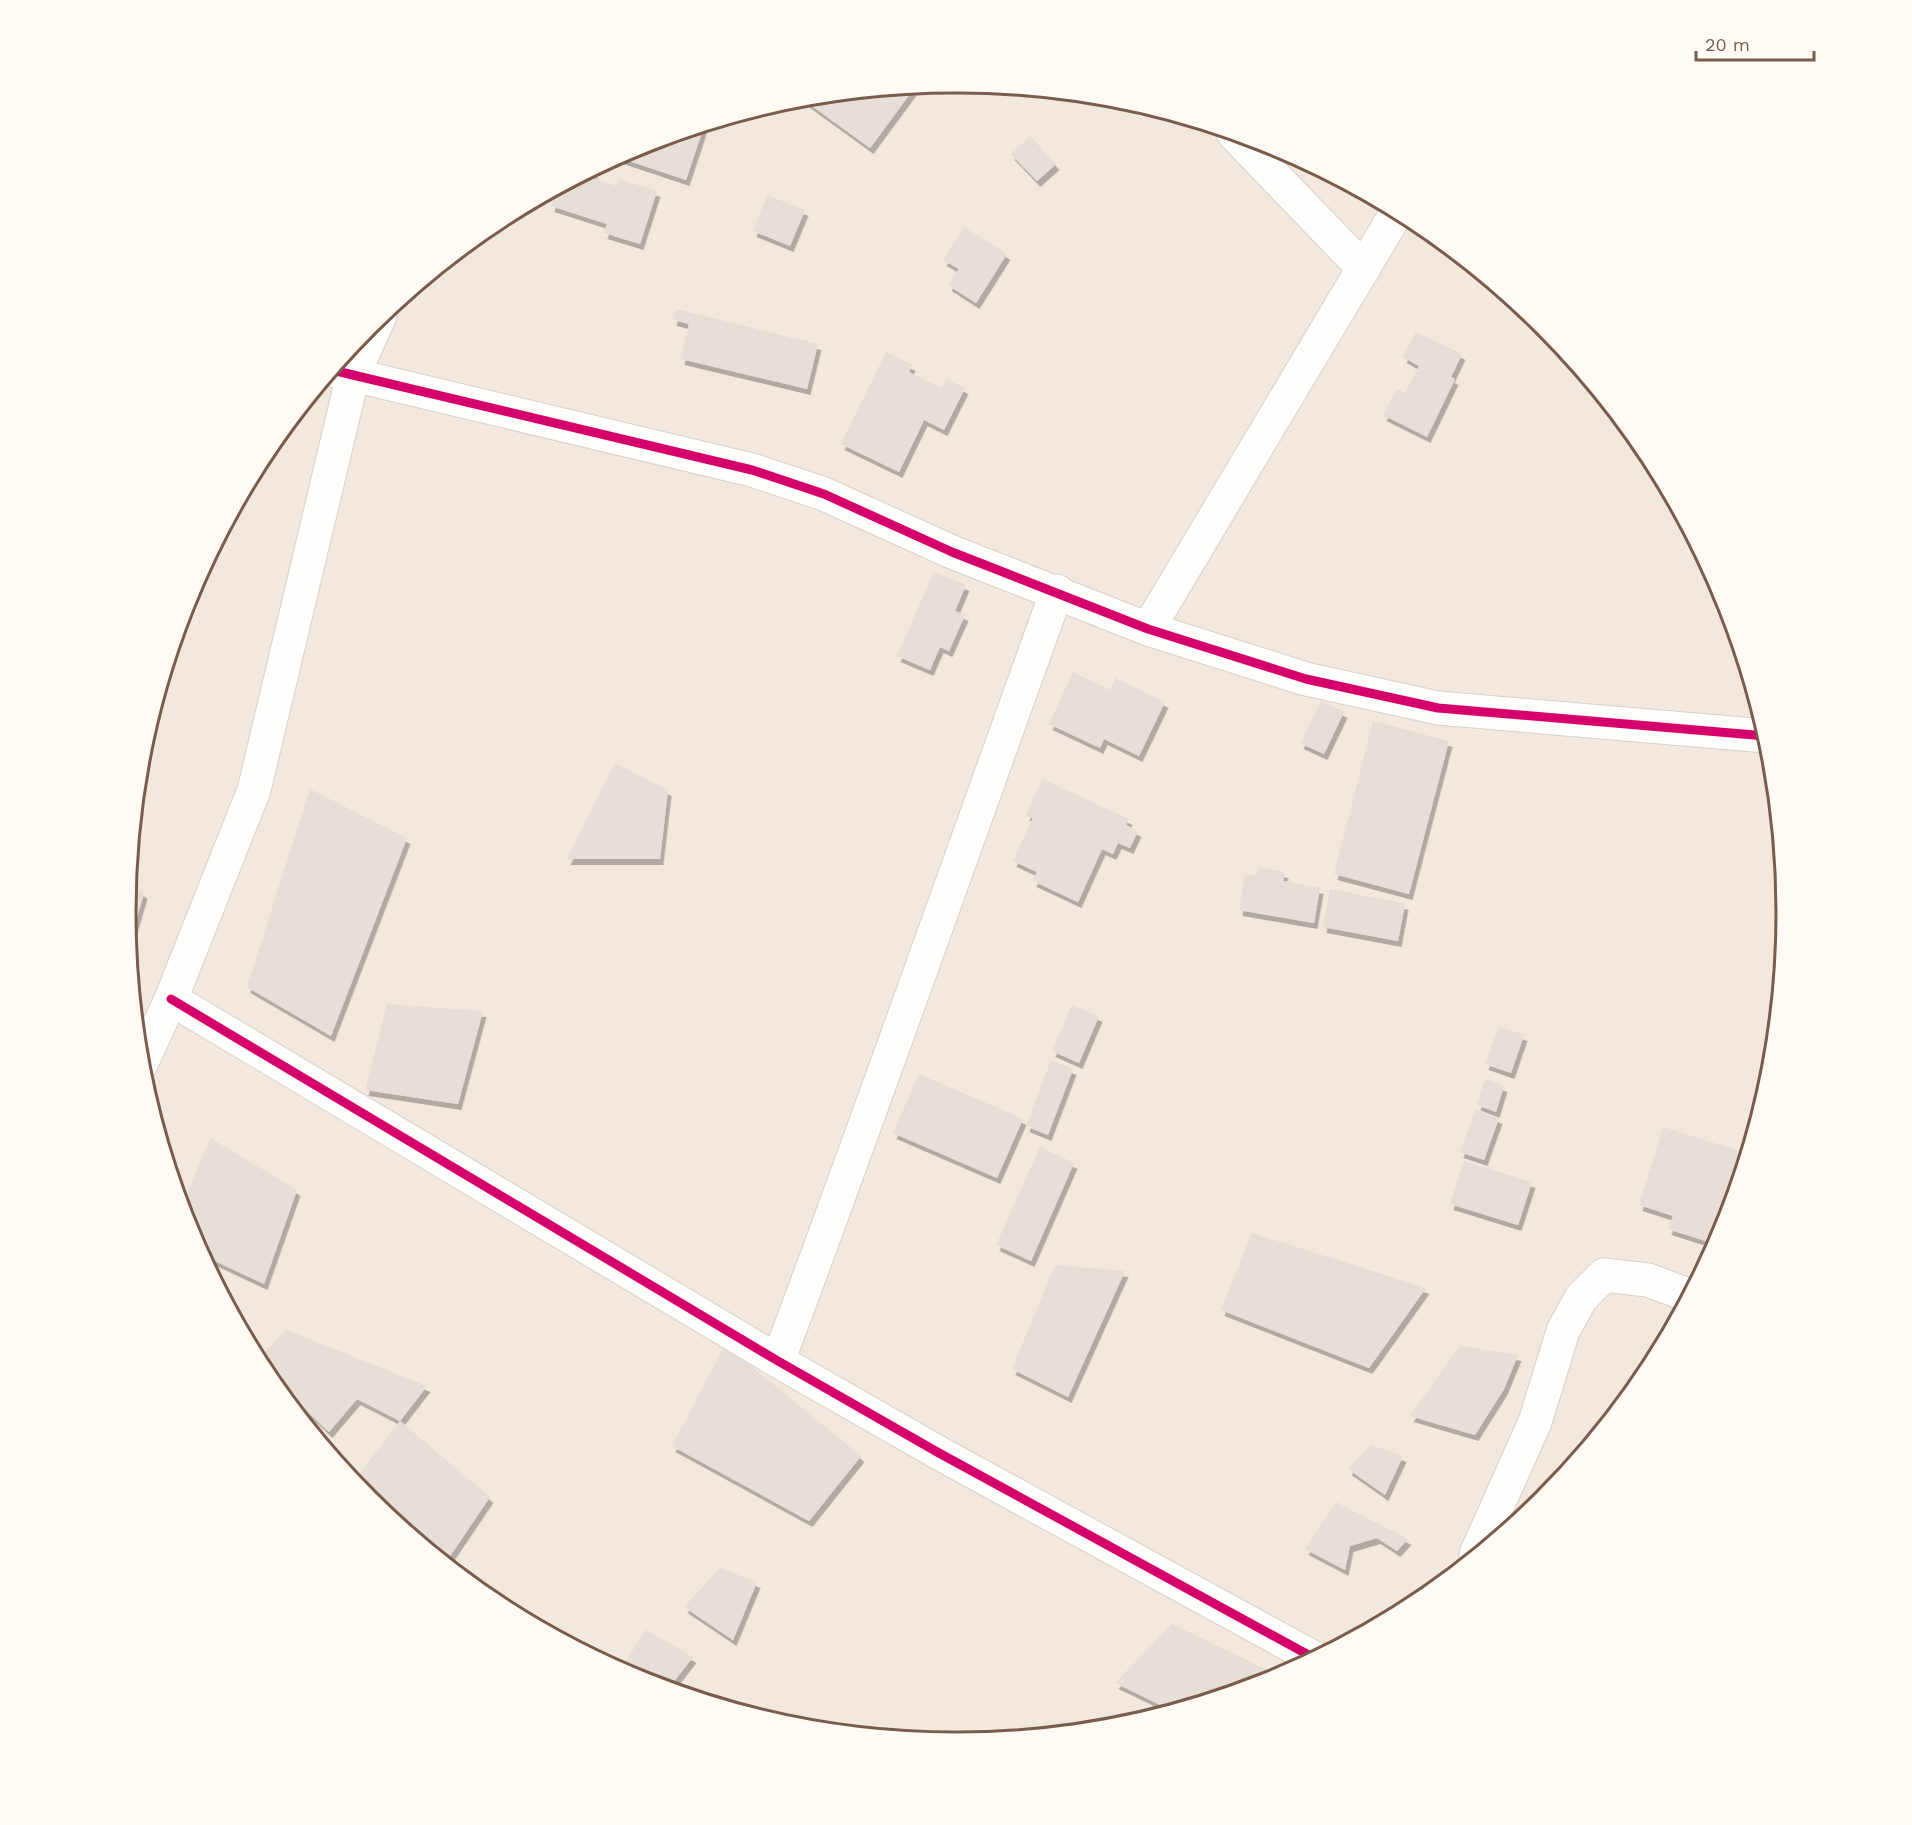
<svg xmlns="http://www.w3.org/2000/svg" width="1912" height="1825" font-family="'Work Sans',sans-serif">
	<defs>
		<filter id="shadow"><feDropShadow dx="3.5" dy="6" stdDeviation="0" flood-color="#0004"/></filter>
	</defs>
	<rect width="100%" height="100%" fill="#f9f5f0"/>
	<!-- residential -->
	<path fill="#f2e8de" d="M129 912a827 827 0 1 1 1654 0a827 827 0 1 1-1654 0Z"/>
	<!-- building -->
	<path fill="#e6ded7" filter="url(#shadow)" d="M915 87 870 148 801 98Z
		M704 126 686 180 617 157 639 146Z
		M1030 136 1056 164 1037 181 1011 154Z
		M594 169 593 178 617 186 619 179 657 191 640 244 604 233 607 224 551 206 556 190Z
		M767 195 805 210 790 246 753 231Z
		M964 227 1007 254 976 303 948 285 959 269 943 260Z
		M676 309 818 344 807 389 681 359 689 324 673 320Z
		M1416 332 1462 354 1451 377 1455 379 1427 437 1383 415 1397 389 1405 393 1419 366 1403 357Z
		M886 352 912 365 909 372 942 388 946 379 965 388 944 430 924 420 899 472 841 444Z
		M934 572 966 585 955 611 965 615 949 651 940 647 930 670 897 656Z
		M1073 672 1110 690 1115 678 1165 702 1139 756 1104 739 1100 748 1049 724Z
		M1321 701 1344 712 1324 754 1300 743Z
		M1373 721 1449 741 1409 894 1334 874Z
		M615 763 668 790 660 859H567Z
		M1042 779 1129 819 1126 825 1138 831 1130 848 1118 843 1113 854 1102 849 1078 902 1033 881 1037 872 1013 861 1033 818 1026 815Z
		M310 789 407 838 331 1036 247 987Z
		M1258 867 1285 872 1283 881 1320 888 1314 923 1239 910 1245 874 1256 876Z
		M129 882 144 893 129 945 126 912Z
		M1330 889 1405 904 1398 941 1323 927Z
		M387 1004 483 1011 458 1104 365 1090Z
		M1072 1005 1099 1016 1079 1063 1052 1051Z
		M1499 1026 1524 1035 1511 1073 1485 1064Z
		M1051 1060 1073 1069 1048 1135 1026 1126Z
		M919 1074 1023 1119 997 1178 893 1133Z
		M1485 1079 1504 1086 1496 1112 1477 1105Z
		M1476 1109 1499 1118 1484 1160 1460 1152Z
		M1663 1127 1746 1153 1735 1190 1729 1189 1712 1243 1668 1229 1673 1216 1639 1205Z
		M210 1138 297 1190 264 1284 202 1255 189 1230 182 1207Z
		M1040 1147 1074 1163 1031 1261 996 1245Z
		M1464 1161 1532 1182 1518 1225 1450 1204Z
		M1252 1233 1426 1288 1369 1368 1221 1310Z
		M1055 1265 1125 1271 1068 1397 1012 1369Z
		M286 1330 427 1386 400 1421 357 1399 329 1432 265 1372 258 1359Z
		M725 1345 861 1456 809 1521 672 1446Z
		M1460 1346 1518 1355 1504 1389 1475 1435 1410 1416Z
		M400 1421 490 1497 446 1562 369 1499 354 1481Z
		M1371 1445 1403 1456 1385 1495 1348 1469Z
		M1336 1502 1408 1539 1397 1551 1377 1538 1350 1546 1345 1570 1305 1549Z
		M720 1568 757 1582 733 1640 684 1607Z
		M1172 1624 1280 1676 1254 1685 1245 1681 1244 1688 1171 1710 1115 1683Z
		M646 1630 693 1657 669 1688 638 1679 620 1670Z"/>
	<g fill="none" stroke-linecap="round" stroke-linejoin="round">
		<defs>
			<path id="street" d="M1233 133 1364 269
				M332 370 752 470 824 494 952 552 1148 629 1306 679 1438 708 1766 736
				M1148 629 1397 212
				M171 999 778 1361 939 1453 1314 1658
				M141 1064 171 999 254 790 353 375 380 316
				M778 1361C874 1105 964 848 1057 591
				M1476 1554 1535 1422 1563 1331 1581 1298 1604 1275 1648 1280 1688 1295"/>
		</defs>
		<!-- street casing -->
		<use href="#street" stroke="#d7d1cb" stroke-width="35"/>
		<!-- street -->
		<use href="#street" stroke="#fefefd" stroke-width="33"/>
		<defs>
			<path id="cycleway" d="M332 370 752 470 824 494 952 552 1148 629 1306 679 1438 708 1766 736
				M171 999 778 1361 939 1453 1314 1658"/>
		</defs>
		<!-- cycleway casing -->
		<use href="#cycleway" stroke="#fffaf3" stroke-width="13"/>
		<!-- cycleway -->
		<use href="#cycleway" stroke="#d6006c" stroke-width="9"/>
	</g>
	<!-- crop -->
	<path d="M0 0H1912V1825H0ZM955 93H957A819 819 0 0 1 1776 912V913A819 819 0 0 1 957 1732H955A819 819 0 0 1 136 913V912A819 819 0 0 1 955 93Z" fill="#fffaf3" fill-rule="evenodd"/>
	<path fill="none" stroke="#7a5c4d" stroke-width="3" d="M955 93H957A819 819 0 0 1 1776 912V913A819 819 0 0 1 957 1732H955A819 819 0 0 1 136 913V912A819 819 0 0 1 955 93Z"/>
	<!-- scale -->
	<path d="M1696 51v9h118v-9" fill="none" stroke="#7a5c4d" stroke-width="3"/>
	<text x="1705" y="51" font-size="18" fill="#7a5c4d" stroke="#fffaf3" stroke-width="4.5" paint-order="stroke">20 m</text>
</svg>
